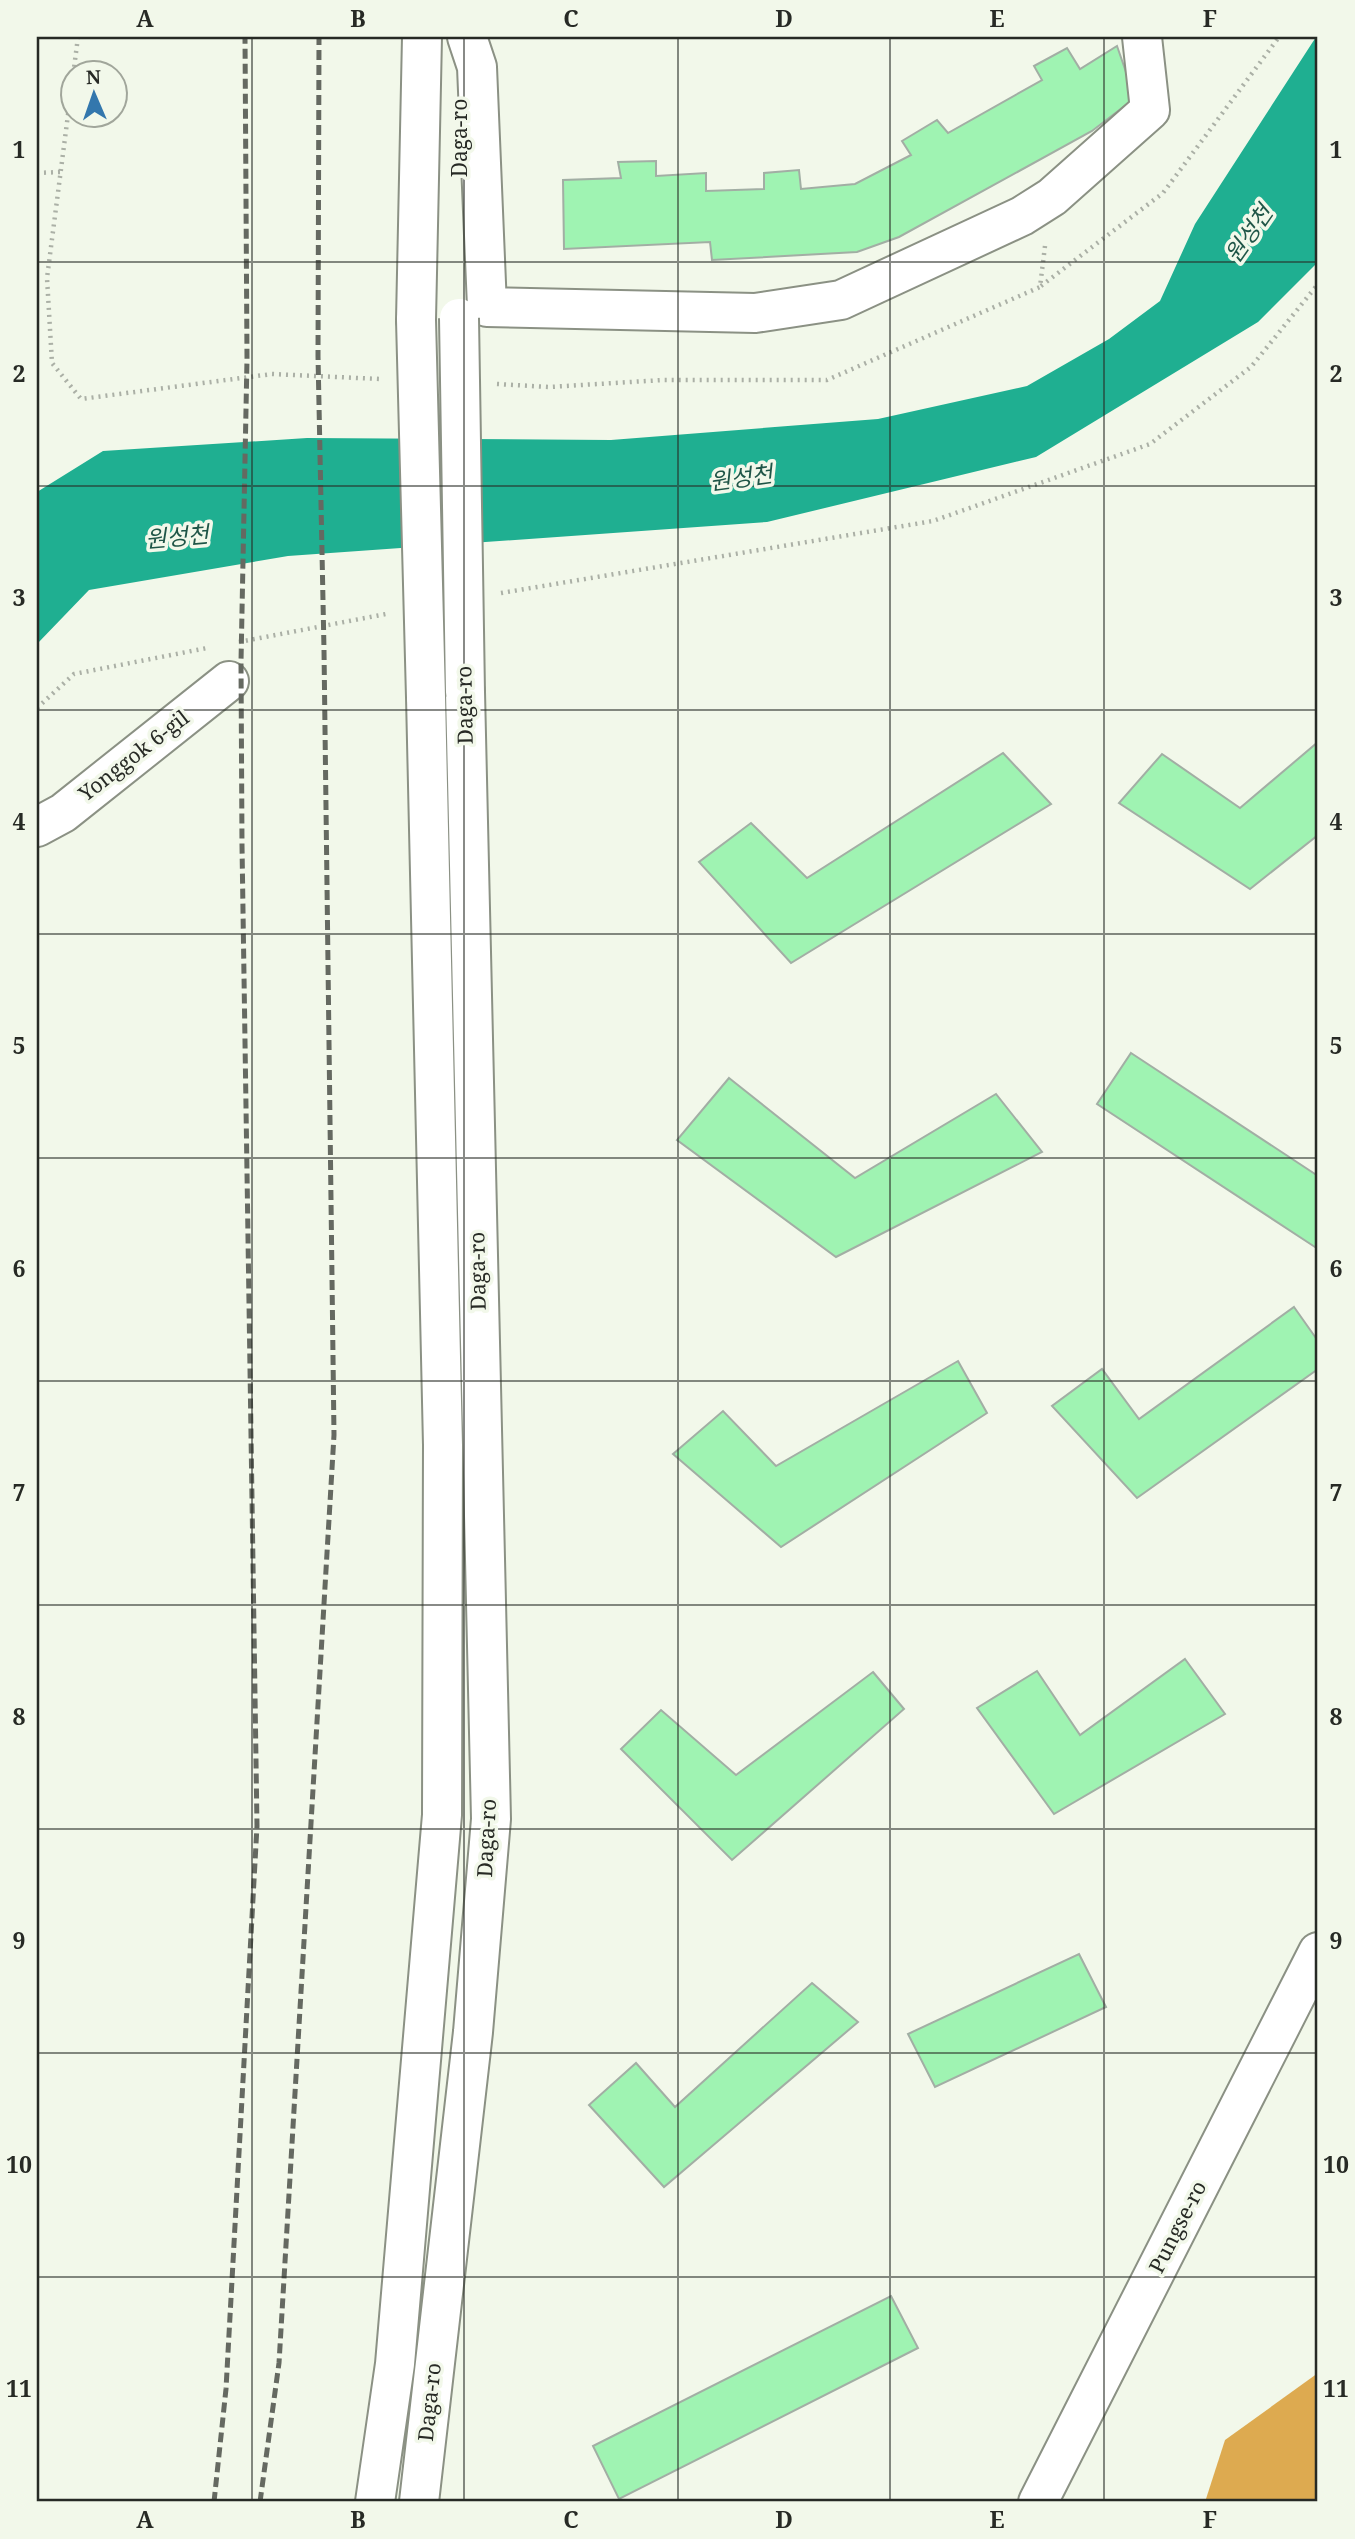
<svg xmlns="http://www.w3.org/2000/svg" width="1355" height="2539" font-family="'Noto Serif','Noto Sans KR',serif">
	<rect width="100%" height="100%" fill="#f2f8ea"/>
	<!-- forest -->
	<path fill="#ddaa50" d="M1318 2373V2502H1205L1225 2440Z"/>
	<!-- water -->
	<path fill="#1faf91" d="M1316 37H1318V262L1258 322 1036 457 767 522 288 556 89 590 37 644V492L103 451 307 438 611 440 878 419 1027 386 1109 339 1160 301 1195 224Z"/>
	<!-- building -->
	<path fill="#9ff3b2" stroke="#a2aea4" stroke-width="2" d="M1117 46 1135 98 1092 131 899 237 857 252 712 260 710 242 564 249 563 180 621 178 618 162 656 161V176L706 173V191L764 189V173L799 170 801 189 855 184 911 155 902 141 937 120 948 133 1042 80 1034 66 1067 48 1080 69Z
		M1318 742V835L1250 889 1119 803 1162 754 1240 808Z
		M1003 753 1051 804 791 963 699 862 751 823 807 878Z
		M1131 1053 1318 1176V1249L1097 1104Z
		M729 1078 855 1178 996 1094 1042 1152 836 1257 677 1140Z
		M1294 1307 1318 1341V1369L1137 1498 1052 1406 1102 1369 1139 1419Z
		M958 1361 987 1413 781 1547 673 1454 723 1411 776 1466Z
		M1185 1659 1225 1714 1054 1814 977 1708 1037 1671 1080 1735Z
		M873 1672 904 1709 732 1860 621 1749 661 1710 736 1775Z
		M1079 1954 1106 2007 935 2087 908 2034Z
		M812 1983 858 2022 664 2187 589 2105 636 2063 675 2107Z
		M891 2296 918 2348 619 2499 593 2446Z"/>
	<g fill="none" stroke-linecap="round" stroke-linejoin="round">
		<defs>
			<path id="minor" d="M467 37 477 67 487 307 755 313 841 300 1022 216 1052 197 1150 110 1142 37
				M416 320 422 37
				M37 827 63 813 229 681
				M375 2502 395 2364 442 1815 443 1445 426 697
				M419 2502 473 2032 491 1819 465 692
				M1038 2502 1318 1952"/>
		</defs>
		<!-- minor casing -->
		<use href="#minor" stroke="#8b9184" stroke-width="42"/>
		<!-- path -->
		<path stroke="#abb0a6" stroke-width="4.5" stroke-dasharray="2 5" stroke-linecap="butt" d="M78 37 47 278 52 363 81 399 272 374 380 379
			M37 173 60 172
			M1041 286 1163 193 1279 37
			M497 384 549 387 663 380H827L1040 287 1045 246
			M501 593 933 521 1150 444 1251 367 1318 284
			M239 642 386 614
			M37 708 74 674 207 648"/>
		<!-- minor -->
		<use href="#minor" stroke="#fff" stroke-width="38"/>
		<!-- rail -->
		<path stroke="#656961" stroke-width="5" stroke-dasharray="10 5" stroke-linecap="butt" d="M214 2502 226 2389 257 1826 242 845 241 662 247 359 245 37
			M260 2502 279 2363 334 1435 324 650 318 356 319 37"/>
		<defs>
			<path id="minor-bridge" d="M459 318 465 692
				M416 320 426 697"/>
		</defs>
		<!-- minor-bridge casing -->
		<use href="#minor-bridge" stroke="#8b9184" stroke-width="42" stroke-linecap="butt"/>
		<!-- minor-bridge -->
		<use href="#minor-bridge" stroke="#fff" stroke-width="38"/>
	</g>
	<!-- grid -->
	<path fill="none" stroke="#272a25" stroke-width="2" stroke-opacity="0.55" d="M252 37V2502M464 37V2502M678 37V2502M890 37V2502M1104 37V2502M37 262H1318M37 486H1318M37 710H1318M37 934H1318M37 1158H1318M37 1381H1318M37 1605H1318M37 1829H1318M37 2053H1318M37 2277H1318"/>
	<g text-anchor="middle" stroke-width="7" stroke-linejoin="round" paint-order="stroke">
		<!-- street labels -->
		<g font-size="21" fill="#272a25" stroke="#f2f8ea">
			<text transform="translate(460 138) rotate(-90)" y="7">Daga-ro</text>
			<text transform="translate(465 705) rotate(-91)" y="7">Daga-ro</text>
			<text transform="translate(134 756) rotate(-38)" y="7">Yonggok 6-gil</text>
			<text transform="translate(478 1271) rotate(-91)" y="7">Daga-ro</text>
			<text transform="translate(487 1838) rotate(-87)" y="7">Daga-ro</text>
			<text transform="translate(1178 2227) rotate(-63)" y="7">Pungse-ro</text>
			<text transform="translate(430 2402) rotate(-84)" y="7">Daga-ro</text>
		</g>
		<!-- water labels -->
		<g font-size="23" font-style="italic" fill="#1f5547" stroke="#f2f8ea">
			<text transform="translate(1249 234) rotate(-55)" y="8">원성천</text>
			<text transform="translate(741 478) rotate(-8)" y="8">원성천</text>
			<text transform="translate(177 537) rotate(-5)" y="8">원성천</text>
		</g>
	</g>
	<!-- border -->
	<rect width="1355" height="2539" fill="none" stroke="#f2f8ea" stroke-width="77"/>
	<!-- north arrow -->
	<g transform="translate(94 94) rotate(358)"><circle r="33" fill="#f2f8ea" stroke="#a1a69b" stroke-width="2"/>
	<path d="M0-5L12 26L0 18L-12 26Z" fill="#3377ad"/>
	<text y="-10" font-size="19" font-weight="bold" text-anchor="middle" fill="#272a25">N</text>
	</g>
	<rect x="38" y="38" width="1278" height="2462" fill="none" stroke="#272a25" stroke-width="2.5"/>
	<g font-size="23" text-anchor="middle" font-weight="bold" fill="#272a25">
		<text x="145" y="27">A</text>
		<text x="358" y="27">B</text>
		<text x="571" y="27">C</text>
		<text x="784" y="27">D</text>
		<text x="997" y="27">E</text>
		<text x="1210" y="27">F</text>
		<text x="19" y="158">1</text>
		<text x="1336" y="158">1</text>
		<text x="19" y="382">2</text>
		<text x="1336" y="382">2</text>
		<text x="19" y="606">3</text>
		<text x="1336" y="606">3</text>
		<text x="19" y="830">4</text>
		<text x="1336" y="830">4</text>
		<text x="19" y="1054">5</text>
		<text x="1336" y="1054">5</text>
		<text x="19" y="1277">6</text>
		<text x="1336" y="1277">6</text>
		<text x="19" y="1501">7</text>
		<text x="1336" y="1501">7</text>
		<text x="19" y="1725">8</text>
		<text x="1336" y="1725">8</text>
		<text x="19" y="1949">9</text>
		<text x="1336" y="1949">9</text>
		<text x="19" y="2173">10</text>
		<text x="1336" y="2173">10</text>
		<text x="19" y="2397">11</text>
		<text x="1336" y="2397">11</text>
		<text x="145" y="2528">A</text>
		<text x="358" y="2528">B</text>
		<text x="571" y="2528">C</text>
		<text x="784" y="2528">D</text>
		<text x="997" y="2528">E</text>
		<text x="1210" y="2528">F</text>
	</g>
</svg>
